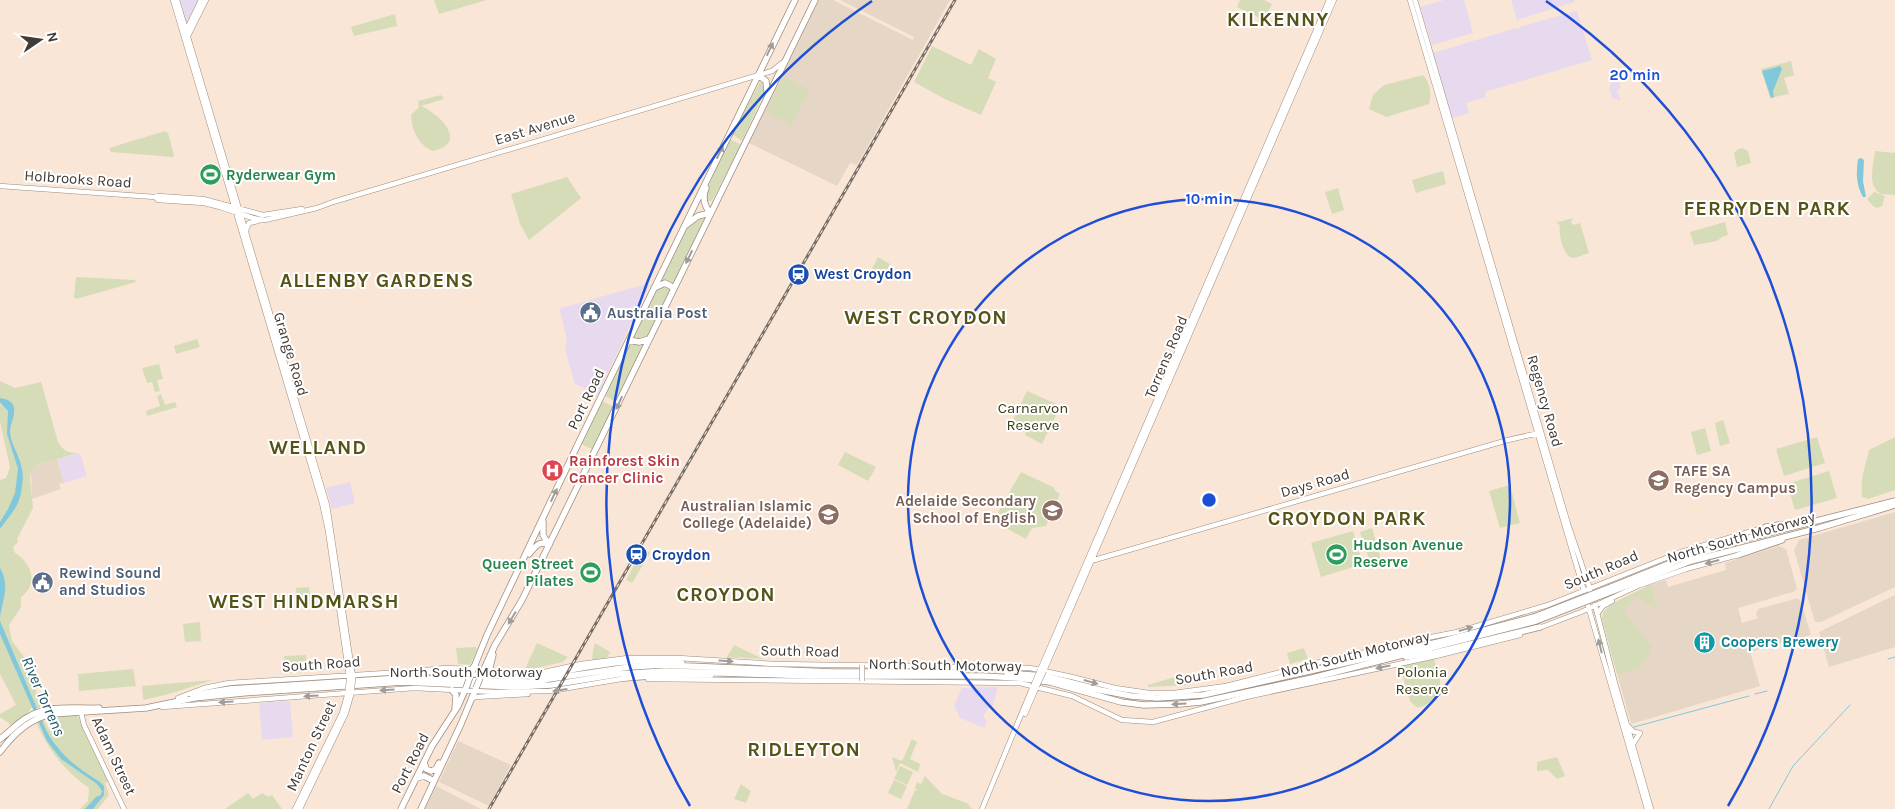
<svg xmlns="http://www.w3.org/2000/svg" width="1895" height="809" font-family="Karla,sans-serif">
	<rect width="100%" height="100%" fill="#fae6d6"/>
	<!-- commercial -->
	<path fill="#e8daee" d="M179 0H199L188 22H186Z
		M1444 0H1464L1473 33 1432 45 1420 7Z
		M1511 0H1574L1575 2 1517 20Z
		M1576 11H1577L1592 60 1485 92 1486 97 1466 103 1469 113 1452 118 1433 53 1516 28 1519 30V27Z
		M1616 75 1621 88 1617 90 1621 101 1612 98 1609 88Z
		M650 283 598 394 575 384 565 350 567 340 560 311 561 308Z
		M80 453 87 476 64 483 57 459Z
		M350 482 355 503 332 509 326 488Z
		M998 687 993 705 987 710 983 718 987 720 984 728 960 718 954 705 962 688Z
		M290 701 293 737 262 740 259 703Z"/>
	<!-- industrial -->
	<path fill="#e6d6c5" d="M818 0H833L913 40 914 37 840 0H950L857 165 850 163 837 186 749 143Z
		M57 459 64 483 59 484 61 489 32 499 31 471 36 465Z
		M1895 512V587L1821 622H1815L1794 550 1799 540Z
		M1779 546 1786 549 1797 589 1793 592 1738 608 1742 623 1758 618 1756 614 1758 609 1798 598 1801 602 1811 635 1750 652 1760 686 1631 724 1602 619 1604 611 1615 603 1635 594 1648 585 1666 580 1668 587 1726 570 1725 563Z
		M1895 595V647L1829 667 1819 632Z
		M458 741 511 765 489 806 439 782Z
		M436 786 481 809H425Z"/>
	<!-- green -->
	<path fill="#d6dcb7" d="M434 0H487L439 14Z
		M1240 0H1264L1272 4 1264 20 1237 7Z
		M395 14 397 26 354 36 351 27Z
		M932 46 971 65 979 49 996 59 988 78 996 82 981 115 945 99 914 82Z
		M1791 61 1794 75 1784 78 1789 94 1770 98 1761 69Z
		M1423 75C1430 83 1432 94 1429 104L1386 117 1369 109 1373 95 1384 85Z
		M783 76 809 89 792 125 766 112Z
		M760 82 765 84V91L742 141 732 134Z
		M441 95 444 99 421 106C440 114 469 143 433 151 418 145 412 130 411 115L419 107 418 101Z
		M165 131 168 133 174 155 173 157 111 152 109 148Z
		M731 140 740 144V147L713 199 711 201H707L705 194 728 141Z
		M1742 148 1748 151 1751 163 1737 167 1734 153 1738 149Z
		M1875 151 1895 153V195L1881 194C1866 185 1874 165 1875 151Z
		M1443 171 1446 184 1416 193 1412 180Z
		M567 177 581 198 529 240 520 224 511 194Z
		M1338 188 1344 210 1332 214 1325 192Z
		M1874 192 1885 196 1882 206 1877 208 1873 206 1867 199Z
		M695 218 704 219 674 284 669 281 660 283 687 228Z
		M1573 218 1571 222 1573 225 1580 223 1589 253C1584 254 1577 258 1573 258 1564 258 1558 233 1560 226L1556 221 1559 222Z
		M1725 222 1728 235 1722 237 1717 241 1694 245 1690 232Z
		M878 257 890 264 884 275 872 269Z
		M76 277 135 280 136 282 76 299 74 297Z
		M665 284 672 288 649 336 638 341 633 339 654 292Z
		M197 339 200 347 176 354 174 346Z
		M646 341 616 402 605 396 631 342Z
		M159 364 163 379 157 380 160 391 155 392 152 382 147 383 142 368Z
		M0 381 15 388 41 382 58 442C64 451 67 453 78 453L36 465 31 471 30 479 33 508 17 539 18 542 13 547 15 553C32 563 39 584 21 597V607L9 625 12 641 30 665 31 678 42 707 34 709 31 708 28 713 11 725 0 717V714L16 705 0 674V480L6 478 10 467 0 422Z
		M1027 391 1061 406 1053 421 1050 420 1048 424 1051 425 1042 444 1025 435 1026 432 1011 424Z
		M161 394 165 405 175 402 177 407 147 416 146 411 160 406 157 396Z
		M602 401 614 407 594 450 581 444Z
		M1723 420 1730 443 1720 446 1715 423Z
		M1705 428 1711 451 1697 455 1691 432Z
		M1817 437 1825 463 1784 476 1776 449Z
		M1895 437V490L1868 499 1862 497C1860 480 1865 467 1869 450Z
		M845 452 876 467 868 481 838 465Z
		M1829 471 1837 498 1795 510 1787 484Z
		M1021 472 1055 488 1054 490 1060 494 1046 526 1032 528 1026 539 993 521Z
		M1510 485 1520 523 1500 528 1489 491Z
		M1372 528 1381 559 1370 562 1360 532Z
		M1353 531 1363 564 1321 577 1311 543Z
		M644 548 650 553 632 583 626 580Z
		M1648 585H1651L1656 607 1642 601 1641 595 1634 598 1624 611 1651 646C1645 668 1638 670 1617 674L1602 619 1603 613C1613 599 1634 595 1648 585Z
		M309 587 311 604 297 605 296 588Z
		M200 622 201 641 185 642 183 624Z
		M537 643 568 657 563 662 524 671Z
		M595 643 610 652 607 658 592 660 593 650Z
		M734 645 763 659 727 657Z
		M476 647 477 650 470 665 458 664 456 648Z
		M1304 648 1308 659 1290 664 1287 653Z
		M306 655 307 672 285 673 284 656Z
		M1434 659C1439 675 1447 691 1430 702 1426 705 1421 708 1416 707L1410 701 1403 677 1405 672 1402 665Z
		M133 669 136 686 79 691 78 674Z
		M1185 674V677L1189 676 1191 685 1148 687V685Z
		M213 680 169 694 144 700 143 698 142 686Z
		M77 715 109 781 105 783 109 795 98 809H80L88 801 89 788C64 771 48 749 36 722L44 720 53 737 46 718Z
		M912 739 917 742 910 759 920 764 918 772 900 763 896 772 892 757 902 761Z
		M1557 757 1565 776 1557 779 1548 770 1537 771V762Z
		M900 766 913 772 907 785 894 779Z
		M925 776 942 794 967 803 972 809H907L915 790 918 791 915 788 917 782 921 784Z
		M894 780 907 786 901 799 888 793Z
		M741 784 751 791 746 803 734 799Z
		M248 793 253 799 262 793 269 797 272 795 282 809H225Z"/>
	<!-- water -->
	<path fill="#82c8dd" d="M1780 66 1782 69 1773 91 1774 97 1771 98 1762 71Z
		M1861 158 1864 160 1863 181 1866 197H1863C1856 185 1856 172 1858 159Z
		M0 398C5 399 11 400 13 405 17 413 10 423 10 432 11 445 20 456 22 469 24 476 22 492 19 500 16 510 6 520 0 529V522L8 509 15 493 18 469 7 434 8 411 0 402Z
		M0 568C10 585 3 599 0 617Z
		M0 621 46 730C59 754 77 768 100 782L104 786V795L93 809H85L96 797 101 795 102 791 97 784 61 759 47 741 0 634Z"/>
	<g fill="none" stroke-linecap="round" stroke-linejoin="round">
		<!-- stream -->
		<path stroke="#82c8dd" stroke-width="1" d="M1888 659 1895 657
			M1755 694 1767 691
			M1634 727 1749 696
			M1769 809 1793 766 1850 705"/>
		<defs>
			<path id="major" d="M173 0 322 503 328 531 349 677
				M177 0 327 505 353 677
				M1410 0 1584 591
				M1415 0 1568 524 1593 598
				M185 33 201 0
				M188 36 206 0
				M0 186 155 197 158 196 203 199 263 215 302 209
				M155 197 158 200 204 203 220 207 253 218 265 220 317 208 333 202 772 71 782 63
				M246 230 249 223 258 221
				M1091 561 1508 440 1539 433
				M1586 599 1647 809
				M1595 605 1615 683 1651 809
				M1597 614 1603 606 1612 601
				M1539 628 1581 612 1640 585 1686 569 1738 555
				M1401 643 1457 632 1548 605 1681 552 1766 527
				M427 670 445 668 471 669 475 665
				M1040 670 1329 0
				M1044 671 1334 0
				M648 679 1020 683 1072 696 1122 720 1153 722 1246 697 1436 656 1520 635
				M178 698 204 688 229 683 418 671 513 677 526 676 581 664 628 658H678L775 664 1030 668 1072 677 1115 688 1149 693H1174L1226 686 1359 652
				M472 699 475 697 528 694
				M162 707 414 688 495 692 550 691 627 678
				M81 713 84 725 124 809
				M1025 714 1037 686
				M1628 726 1634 732 1640 733 1633 744
				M295 809 342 713 348 692
				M300 809 346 713 352 692
				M982 809 1033 686"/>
			<path id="highway" d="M758 75 766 81 767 92
				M706 188C702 197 704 205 710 213
				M686 225 698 216 710 213
				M654 288 665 283 674 288
				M629 340 639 342 649 339
				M543 522V535L549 545
				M1766 527 1806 521
				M529 554C535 547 539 540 549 545
				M1738 555 1782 540
				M1611 587 1683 558 1753 537 1895 501
				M1613 591 1691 561 1819 528 1895 505
				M1406 657 1434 653 1540 627
				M1333 662 1402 642
				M1007 673 1045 676 1100 690 1131 696 1157 698 1203 695 1443 641 1534 617
				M492 676 489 671 493 655
				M526 676C542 677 559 672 575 669 610 663 647 657 682 663
				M470 677 487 635 578 444 795 0
				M480 678 495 645 522 600 815 0
				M625 678 664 675H711
				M452 690 456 695 455 709
				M192 695 230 689 401 678 529 682 629 667 663 665 833 672H963
				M0 739C10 732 18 722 28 717 50 704 74 709 99 708
				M0 752C13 734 29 719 51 714L146 708 194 698 243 693 403 682 514 687 551 685 619 674 665 671 811 676H983L1018 678 1050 682 1121 702 1144 705 1180 704 1201 702 1312 678 1536 621
				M424 762 426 769 431 771 436 769 439 763
				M417 778 424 776 434 781
				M401 809 432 746 458 706 466 688
				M421 809 461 724 476 688"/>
		</defs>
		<!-- major casing -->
		<use href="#major" stroke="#9e8c7d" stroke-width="5.5"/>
		<!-- highway casing -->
		<use href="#highway" stroke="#9e8c7d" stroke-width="7"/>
		<!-- major -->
		<use href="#major" stroke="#fff" stroke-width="4.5"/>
		<!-- highway -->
		<use href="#highway" stroke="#fff" stroke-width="5.5"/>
		<defs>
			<path id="rail" d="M489 809 955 0"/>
		</defs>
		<!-- rail casing -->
		<use href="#rail" stroke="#796d64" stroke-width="3"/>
		<!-- rail -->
		<use href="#rail" stroke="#fff" stroke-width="1" stroke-dasharray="4" stroke-linecap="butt"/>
		<defs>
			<path id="major-bridge" d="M862 681V665
				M1033 686 1040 670
				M1037 686 1044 671
				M348 689 349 679
				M352 689 353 678"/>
			<path id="highway-bridge" d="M1534 617 1611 587
				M1536 621 1613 591
				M466 688 470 677
				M476 688 480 678"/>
		</defs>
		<!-- major-bridge casing -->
		<use href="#major-bridge" stroke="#9e8c7d" stroke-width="5.5" stroke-linecap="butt"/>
		<!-- highway-bridge casing -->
		<use href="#highway-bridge" stroke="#9e8c7d" stroke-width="7" stroke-linecap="butt"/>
		<!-- major-bridge -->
		<use href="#major-bridge" stroke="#fff" stroke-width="4.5"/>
		<!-- highway-bridge -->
		<use href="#highway-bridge" stroke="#fff" stroke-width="5.5"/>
	</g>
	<!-- one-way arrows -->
	<defs><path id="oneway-solid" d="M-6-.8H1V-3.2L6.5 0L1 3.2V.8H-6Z" transform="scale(1.25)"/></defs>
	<g fill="#a09c9a">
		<use href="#oneway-solid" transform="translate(770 49) rotate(-64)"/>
		<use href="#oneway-solid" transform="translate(720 152) rotate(-64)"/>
		<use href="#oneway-solid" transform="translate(689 257) rotate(116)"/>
		<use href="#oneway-solid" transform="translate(619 403) rotate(115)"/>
		<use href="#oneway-solid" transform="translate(554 495) rotate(-65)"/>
		<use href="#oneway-solid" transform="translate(1712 562) rotate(165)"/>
		<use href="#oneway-solid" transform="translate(512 618) rotate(121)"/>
		<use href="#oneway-solid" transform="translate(1466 629) rotate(-16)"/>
		<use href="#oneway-solid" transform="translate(1600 646) rotate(-104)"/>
		<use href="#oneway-solid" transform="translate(726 661) rotate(4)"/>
		<use href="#oneway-solid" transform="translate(1383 667) rotate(168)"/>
		<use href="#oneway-solid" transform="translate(1091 682) rotate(16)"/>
		<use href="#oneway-solid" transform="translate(387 690) rotate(176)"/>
		<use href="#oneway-solid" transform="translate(560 690) rotate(172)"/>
		<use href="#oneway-solid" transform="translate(311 696) rotate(176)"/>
		<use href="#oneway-solid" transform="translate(226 702) rotate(176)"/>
		<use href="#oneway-solid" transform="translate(1179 704) rotate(176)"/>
	</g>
	<!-- distance rings -->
	<g fill="none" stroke="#1d4ed8" stroke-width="2.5">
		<circle cx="1209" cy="500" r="301"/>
		<path d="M690 806A602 602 0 0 1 872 1M1546 1A602 602 0 0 1 1728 806"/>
	</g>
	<!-- icons -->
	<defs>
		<symbol id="stadium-disc" viewBox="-11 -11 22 22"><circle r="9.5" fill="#2e9e5b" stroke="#fff"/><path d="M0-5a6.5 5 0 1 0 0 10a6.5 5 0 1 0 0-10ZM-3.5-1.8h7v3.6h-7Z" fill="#fff"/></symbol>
		<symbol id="station-disc" viewBox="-11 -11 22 22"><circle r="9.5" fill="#1a4fb4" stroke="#fff"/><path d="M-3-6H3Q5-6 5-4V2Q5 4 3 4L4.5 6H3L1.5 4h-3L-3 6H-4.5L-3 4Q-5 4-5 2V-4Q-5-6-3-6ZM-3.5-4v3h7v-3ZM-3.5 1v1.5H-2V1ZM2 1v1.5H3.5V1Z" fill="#fff"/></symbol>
		<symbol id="civic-disc" viewBox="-11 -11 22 22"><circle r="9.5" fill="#5c6f8a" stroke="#fff"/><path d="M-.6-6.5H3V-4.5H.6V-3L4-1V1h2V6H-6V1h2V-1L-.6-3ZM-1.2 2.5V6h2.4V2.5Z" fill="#fff"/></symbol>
		<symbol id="hospital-disc" viewBox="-11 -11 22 22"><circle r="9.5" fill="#e0444e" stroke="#fff"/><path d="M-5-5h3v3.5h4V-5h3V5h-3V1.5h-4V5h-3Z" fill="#fff"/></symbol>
		<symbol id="university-disc" viewBox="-11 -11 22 22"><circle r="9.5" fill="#8d6e63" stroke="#fff"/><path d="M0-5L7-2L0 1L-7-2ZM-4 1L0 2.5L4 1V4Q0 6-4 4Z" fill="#fff"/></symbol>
		<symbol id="school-disc" viewBox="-11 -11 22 22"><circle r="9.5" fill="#8d6e63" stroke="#fff"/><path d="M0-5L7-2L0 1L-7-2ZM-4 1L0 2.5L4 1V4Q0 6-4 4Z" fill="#fff"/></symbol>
		<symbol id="building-disc" viewBox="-11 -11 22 22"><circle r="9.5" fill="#0f9aa8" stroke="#fff"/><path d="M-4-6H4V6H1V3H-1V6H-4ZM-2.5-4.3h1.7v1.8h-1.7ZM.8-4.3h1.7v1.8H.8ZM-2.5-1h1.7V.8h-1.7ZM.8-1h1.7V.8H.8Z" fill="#fff"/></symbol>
	</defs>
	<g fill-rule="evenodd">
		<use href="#stadium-disc" x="198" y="162" width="25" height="25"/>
		<use href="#station-disc" x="786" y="262" width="25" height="25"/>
		<use href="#civic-disc" x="578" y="300" width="25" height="25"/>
		<use href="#hospital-disc" x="540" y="458" width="25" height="25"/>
		<use href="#university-disc" x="1646" y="468" width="25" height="25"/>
		<use href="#school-disc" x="1040" y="498" width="25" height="25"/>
		<use href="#school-disc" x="816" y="502" width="25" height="25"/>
		<use href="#stadium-disc" x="1324" y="542" width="25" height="25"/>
		<use href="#station-disc" x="624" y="542" width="25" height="25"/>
		<use href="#stadium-disc" x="578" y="560" width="25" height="25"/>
		<use href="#civic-disc" x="30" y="570" width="25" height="25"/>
		<use href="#building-disc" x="1692" y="630" width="25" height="25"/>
	</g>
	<g text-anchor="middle" stroke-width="4" stroke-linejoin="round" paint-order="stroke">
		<!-- street labels -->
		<g font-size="15" fill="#423a34" stroke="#fff">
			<text transform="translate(535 128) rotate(-17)" y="5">East Avenue</text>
			<text transform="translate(78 179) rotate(4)" y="5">Holbrooks Road</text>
			<text transform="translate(291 354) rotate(73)" y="5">Grange Road</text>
			<text transform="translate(1166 357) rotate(-67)" y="5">Torrens Road</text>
			<text transform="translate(586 399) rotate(-64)" y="5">Port Road</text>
			<text transform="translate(1545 401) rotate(74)" y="5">Regency Road</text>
			<text transform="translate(1315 483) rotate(-16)" y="5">Days Road</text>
			<text transform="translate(1741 537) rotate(-16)" y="5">North South Motorway</text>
			<text transform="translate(1601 570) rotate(-23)" y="5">South Road</text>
			<text transform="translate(800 651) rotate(1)" y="5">South Road</text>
			<text transform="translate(1355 654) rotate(-14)" y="5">North South Motorway</text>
			<text transform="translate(321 664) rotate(-4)" y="5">South Road</text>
			<text transform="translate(945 665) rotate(1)" y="5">North South Motorway</text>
			<text x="466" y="677">North South Motorway</text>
			<text transform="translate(1214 673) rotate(-10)" y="5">South Road</text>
			<text transform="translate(311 746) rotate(-65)" y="5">Manton Street</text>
			<text transform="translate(114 756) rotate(65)" y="5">Adam Street</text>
			<text transform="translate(410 763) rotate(-63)" y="5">Port Road</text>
		</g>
		<!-- leisure labels -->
		<g font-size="15" font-weight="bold" fill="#27864d" stroke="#fff" text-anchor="start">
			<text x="226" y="180">Ryderwear Gym</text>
			<text x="1353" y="550">Hudson Avenue<tspan x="1353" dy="17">Reserve</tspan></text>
			<text x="574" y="569" text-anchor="end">Queen Street<tspan x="574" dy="17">Pilates</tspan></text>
		</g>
		<!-- transit labels -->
		<g font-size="15" font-weight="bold" fill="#164399" stroke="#fff" text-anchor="start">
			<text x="814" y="279">West Croydon</text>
			<text x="652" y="560">Croydon</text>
		</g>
		<!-- service labels -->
		<g font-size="15" font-weight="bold" fill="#4e5e75" stroke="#fff" text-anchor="start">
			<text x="607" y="318">Australia Post</text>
			<text x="59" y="578">Rewind Sound<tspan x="59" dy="17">and Studios</tspan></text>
		</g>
		<!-- park labels -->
		<g font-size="15" fill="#3a3e13" stroke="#fff">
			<text x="1033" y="413">Carnarvon<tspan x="1033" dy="17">Reserve</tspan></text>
			<text x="1422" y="677">Polonia<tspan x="1422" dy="17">Reserve</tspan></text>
		</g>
		<!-- health labels -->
		<g font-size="15" font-weight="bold" fill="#be3a42" stroke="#fff" text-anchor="start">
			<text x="569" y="466">Rainforest Skin<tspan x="569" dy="17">Cancer Clinic</tspan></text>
		</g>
		<!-- education labels -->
		<g font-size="15" font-weight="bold" fill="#785e54" stroke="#fff" text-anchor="end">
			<text x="1674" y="476" text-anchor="start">TAFE SA<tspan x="1674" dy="17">Regency Campus</tspan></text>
			<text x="1036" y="506">Adelaide Secondary<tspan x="1036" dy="17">School of English</tspan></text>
			<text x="812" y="511">Australian Islamic<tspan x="812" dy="17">College (Adelaide)</tspan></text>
		</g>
		<!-- culture labels -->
		<g font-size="15" font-weight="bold" fill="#0d838f" stroke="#fff" text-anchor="start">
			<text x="1721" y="647">Coopers Brewery</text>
		</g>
		<!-- water labels -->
		<g font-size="16" font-style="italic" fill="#1c5666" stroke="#fff">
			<text transform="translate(44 696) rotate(66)" y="6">River Torrens</text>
		</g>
		<!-- district labels -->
		<g font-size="20" font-weight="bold" letter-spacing="1" fill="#555317" stroke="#fff">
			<text x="1278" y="26">KILKENNY</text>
			<text x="1767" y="215">FERRYDEN PARK</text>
			<text x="377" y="287">ALLENBY GARDENS</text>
			<text x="926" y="324">WEST CROYDON</text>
			<text x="318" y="454">WELLAND</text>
			<text x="1347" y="525">CROYDON PARK</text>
			<text x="726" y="601">CROYDON</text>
			<text x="304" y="608">WEST HINDMARSH</text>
			<text x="804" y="756">RIDLEYTON</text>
		</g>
	</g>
	<circle cx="1209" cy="500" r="8" fill="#1d4ed8" stroke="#fff" stroke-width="2.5"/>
	<g font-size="15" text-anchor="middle" font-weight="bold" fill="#1d4ed8" stroke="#fff" stroke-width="4" stroke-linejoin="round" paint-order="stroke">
		<text x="1635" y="80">20 min</text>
		<text x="1209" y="204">10 min</text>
	</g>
	<!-- north arrow -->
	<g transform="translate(40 40) rotate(77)" stroke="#ffffff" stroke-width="4" paint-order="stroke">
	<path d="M0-4L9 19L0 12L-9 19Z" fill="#423a34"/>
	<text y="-8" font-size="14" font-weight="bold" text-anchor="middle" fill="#423a34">N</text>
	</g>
</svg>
